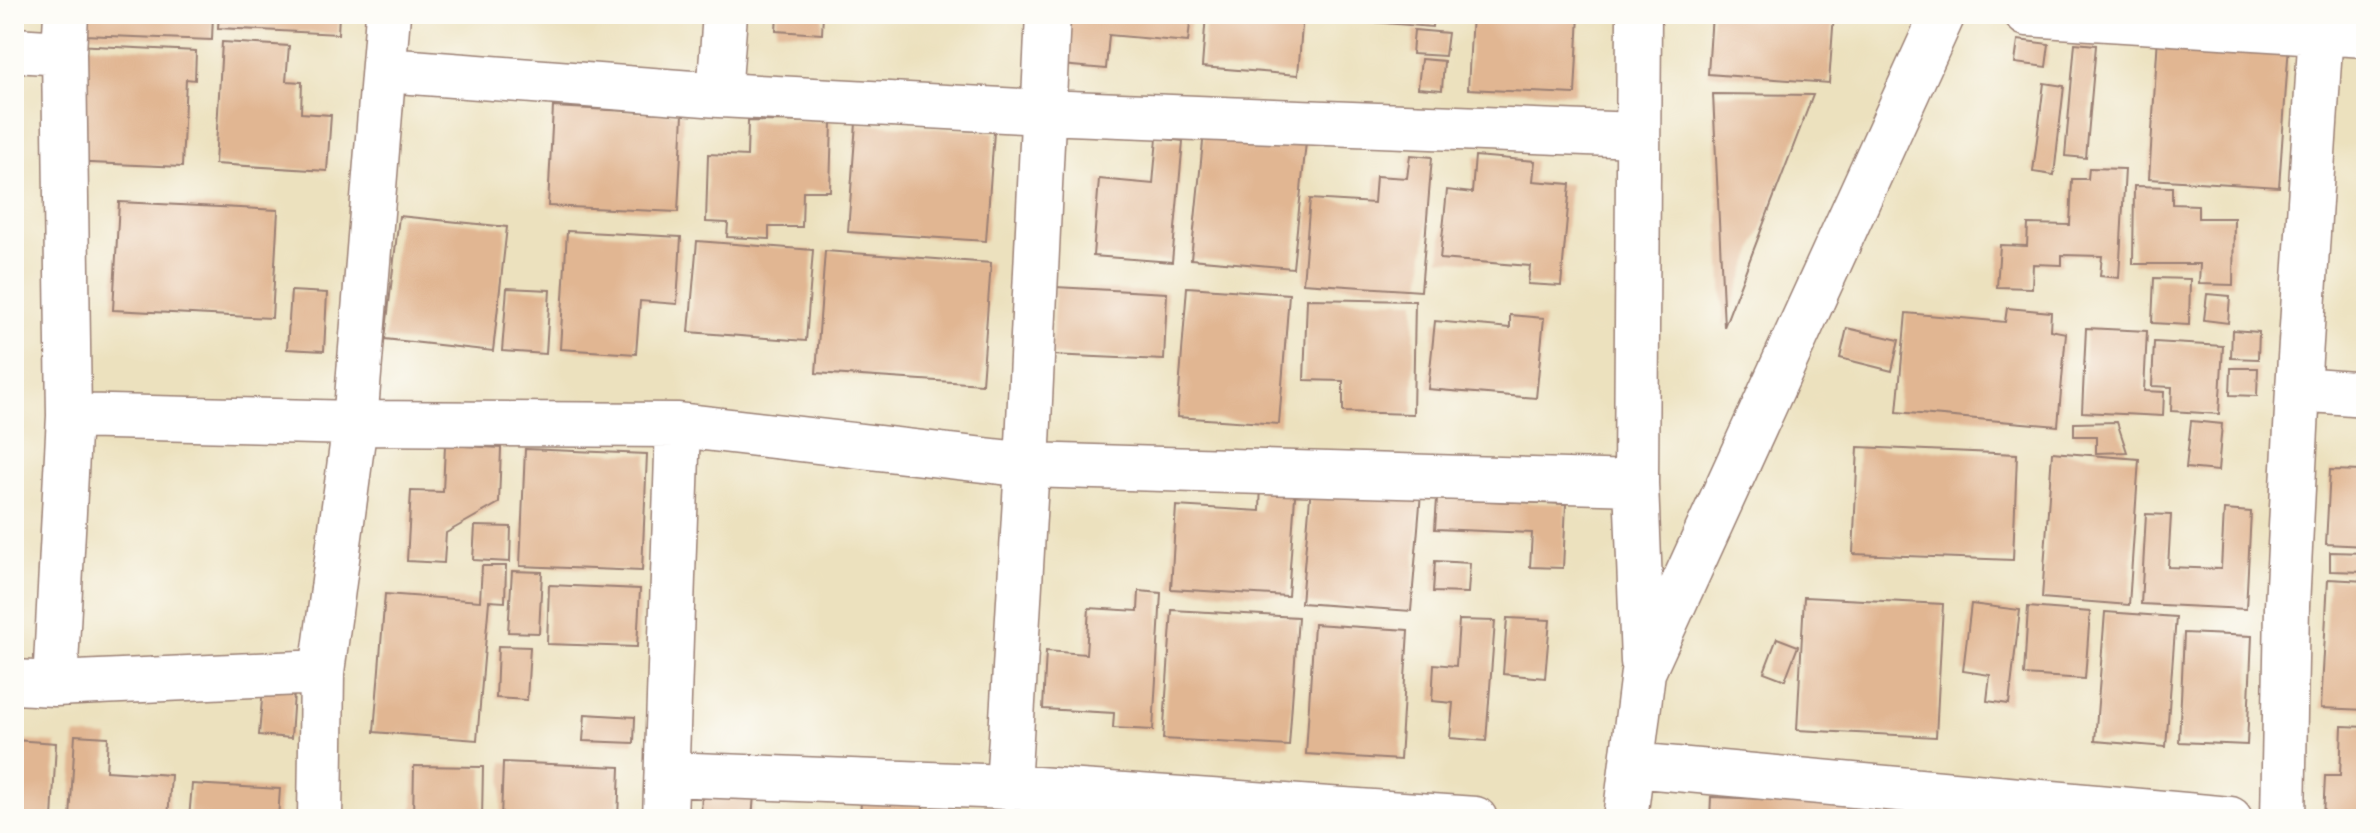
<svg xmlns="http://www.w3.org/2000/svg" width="2380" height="833" font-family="'Sorts Mill Goudy',serif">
	<rect width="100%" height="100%" fill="#fdfcf7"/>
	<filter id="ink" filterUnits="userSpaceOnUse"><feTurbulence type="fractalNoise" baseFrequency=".0125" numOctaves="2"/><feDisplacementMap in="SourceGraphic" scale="16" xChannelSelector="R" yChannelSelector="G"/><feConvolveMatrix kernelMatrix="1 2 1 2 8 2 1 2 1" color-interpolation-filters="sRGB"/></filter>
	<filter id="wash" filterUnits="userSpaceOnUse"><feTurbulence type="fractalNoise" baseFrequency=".006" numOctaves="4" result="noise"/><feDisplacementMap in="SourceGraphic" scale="32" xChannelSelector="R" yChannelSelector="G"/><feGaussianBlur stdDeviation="1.8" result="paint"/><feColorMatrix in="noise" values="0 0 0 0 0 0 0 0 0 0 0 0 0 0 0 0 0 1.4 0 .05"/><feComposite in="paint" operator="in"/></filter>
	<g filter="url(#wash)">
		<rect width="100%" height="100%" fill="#ece1be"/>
		<g id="blocks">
			<!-- building -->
			<path fill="#e1b692" d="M84 14H213L212 40 83 35Z
				M219 14H339L338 34 218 28Z
				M465 14H496V21L465 19Z
				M572 14H651L650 22 572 16Z
				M777 14H823L822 34 776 31Z
				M1065 14H1191L1188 42 1109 35 1106 69 1061 65Z
				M1206 14H1303L1298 75 1202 67Z
				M1313 14H1433L1432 27 1313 17Z
				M1472 14H1579L1575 94 1468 89Z
				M1712 14H1834L1829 83 1708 74Z
				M1414 30 1448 33 1445 56 1412 54Z
				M2158 36 2289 44 2279 187 2149 179Z
				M2018 40 2049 44 2046 67 2015 63Z
				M222 42 289 46 286 81 302 82 301 113 331 115 327 171 215 164Z
				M2075 43 2096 45 2086 158 2065 156Z
				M75 45 196 51 195 80 186 79 182 167 68 162Z
				M1421 59 1444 61 1442 90 1418 88Z
				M2044 83 2064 86 2054 175 2033 172Z
				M1713 94 1813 95 1724 327Z
				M553 107 683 114 678 212 548 206Z
				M748 121 832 122 830 191H803L802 227H769V239L727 237 728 223 706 222 708 154 747 156Z
				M856 123 994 132 986 241 848 232Z
				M1204 132 1306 142 1293 268 1191 259Z
				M1157 138 1183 141 1172 262 1093 256 1099 179 1153 184Z
				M1410 155 1432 157 1421 291 1303 283 1310 199 1374 203 1376 176 1407 178Z
				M1475 156 1535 161 1533 181 1570 184 1561 286 1528 284 1530 266 1440 259 1447 190 1472 193Z
				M2089 168 2125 169 2119 278 2100 276 2102 256 2062 255V265L2033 264 2032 288 1997 287 2000 245 2027 246 2028 224 2070 225 2072 179H2088Z
				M2134 186 2172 187V204L2198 205V218H2234L2233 285 2199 284 2200 264H2133Z
				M119 202 278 210 272 318 113 310Z
				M399 216 507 227 493 351 385 339Z
				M567 231 681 237 677 304 640 301 636 354 560 349Z
				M697 241 813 250 806 341 689 332Z
				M825 251 991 263 982 384 816 373Z
				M2154 278 2190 279 2189 325 2152 323Z
				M1055 287 1167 293 1164 360 1051 355Z
				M1187 287 1289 294 1279 424 1177 417Z
				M507 288 550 290 546 354 502 351Z
				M291 291 327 293 324 351 287 349Z
				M2207 294 2230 296 2228 323 2204 320Z
				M1307 299 1415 301 1413 414 1343 412V381L1304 380Z
				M2007 308 2051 312 2050 330 2066 333 2058 426 1897 412 1906 313 2005 322Z
				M1510 315 1544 318 1536 398 1428 389 1435 321 1510 328Z
				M1847 328 1899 340 1892 371 1840 358Z
				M2086 328 2147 331 2144 391 2164 392 2163 416 2082 412Z
				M2232 330 2259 332 2258 359 2231 358Z
				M2154 342 2223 346 2219 414 2171 411 2172 387 2152 386Z
				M2231 368H2258L2257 396 2230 395Z
				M2191 421 2222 424 2218 471 2186 468Z
				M2117 422 2127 452 2096 453V436H2074V423Z
				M445 445 501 448 499 503 446 533 444 563 407 561 411 491 443 492Z
				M1858 447 2017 454 2013 560 1853 554Z
				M525 449 647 454 642 571 520 566Z
				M2052 452 2139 459 2129 605 2042 598Z
				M2366 468V546L2326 544 2330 470 2363 471Z
				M1261 481 1296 482 1288 596 1171 589 1176 506 1260 511Z
				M1311 485 1421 493 1411 611 1301 603Z
				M1437 499 1566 504 1563 568 1530 567 1532 533 1435 529Z
				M2224 510 2251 512 2246 609 2141 604 2146 514 2171 515 2168 567 2221 569Z
				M475 526 511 527 510 562 473 560Z
				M2330 552 2366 553V572L2330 571Z
				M1435 561 1470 563 1468 593 1433 592Z
				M482 566H506L505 602 489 601 477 740 374 732 385 594 480 601Z
				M512 571 542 572 539 633 508 632Z
				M2328 579 2366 581V710L2321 708Z
				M549 585 640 589 637 647 547 644Z
				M1139 591 1161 593 1153 730 1113 728 1114 713 1043 709 1046 651 1086 654 1089 608 1138 611Z
				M1804 597 1943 604 1936 737 1797 730Z
				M1971 604 2020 610 2009 704 1987 701 1990 675 1963 671Z
				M2028 607 2090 612 2085 679 2024 675Z
				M1172 610 1298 617 1289 746 1163 739Z
				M2105 612 2176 617 2166 747 2095 741Z
				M1507 618 1550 620 1545 678 1503 674Z
				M1459 620 1495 621 1486 741 1450 738 1453 703 1432 701 1434 664 1456 666Z
				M1314 624 1408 630 1400 760 1306 754Z
				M2184 633 2252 636 2247 745 2179 742Z
				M1777 638 1798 646 1785 680 1764 672Z
				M498 646 530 647 527 700 496 698Z
				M264 676 295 678 291 738 259 735Z
				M585 714 635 717 634 743 583 741Z
				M2342 726 2366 727V819H2323L2325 776H2340Z
				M75 735 108 737 106 771 171 775 168 819H70Z
				M14 740 56 743 52 819H14Z
				M503 762 620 767 618 819H501Z
				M414 766 483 767 482 819H413Z
				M192 784 280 789 278 819H189Z
				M702 791 754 795 752 819H701Z
				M1711 797 1855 802 1854 819H1710Z
				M861 801 923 806 922 819H860Z
				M963 815 999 817V819H963Z
				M1869 815 1921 816V819H1869Z"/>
		</g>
	</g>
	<g filter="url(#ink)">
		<use href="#blocks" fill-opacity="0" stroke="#9b8074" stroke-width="2"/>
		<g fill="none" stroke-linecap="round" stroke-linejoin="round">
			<defs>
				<path id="minor" d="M1639 14 1636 483 1643 662
					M2027 14 2366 35
					M14 50 64 53
					M385 70 719 95 1043 112 1637 135
					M719 95 725 14
					M2298 389 2366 394
					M69 416 355 423 678 425 1027 465 1636 483
					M14 682 55 684 322 672
					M55 684 69 416 64 53 66 14
					M1632 765 2230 819
					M667 774 1008 787 1475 819
					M1008 787 1027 465 1048 14
					M320 819 322 672 355 423 388 14
					M665 819 678 425
					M1625 819 1643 672 1943 14
					M2283 819 2287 606 2298 389 2321 30"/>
			</defs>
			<!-- minor casing -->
			<use href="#minor" stroke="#9b8074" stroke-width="47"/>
			<!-- minor -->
			<use href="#minor" stroke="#fff" stroke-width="44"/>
		</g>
	</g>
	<!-- margin -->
	<rect width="2380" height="833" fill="none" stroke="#fdfcf7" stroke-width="48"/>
</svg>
